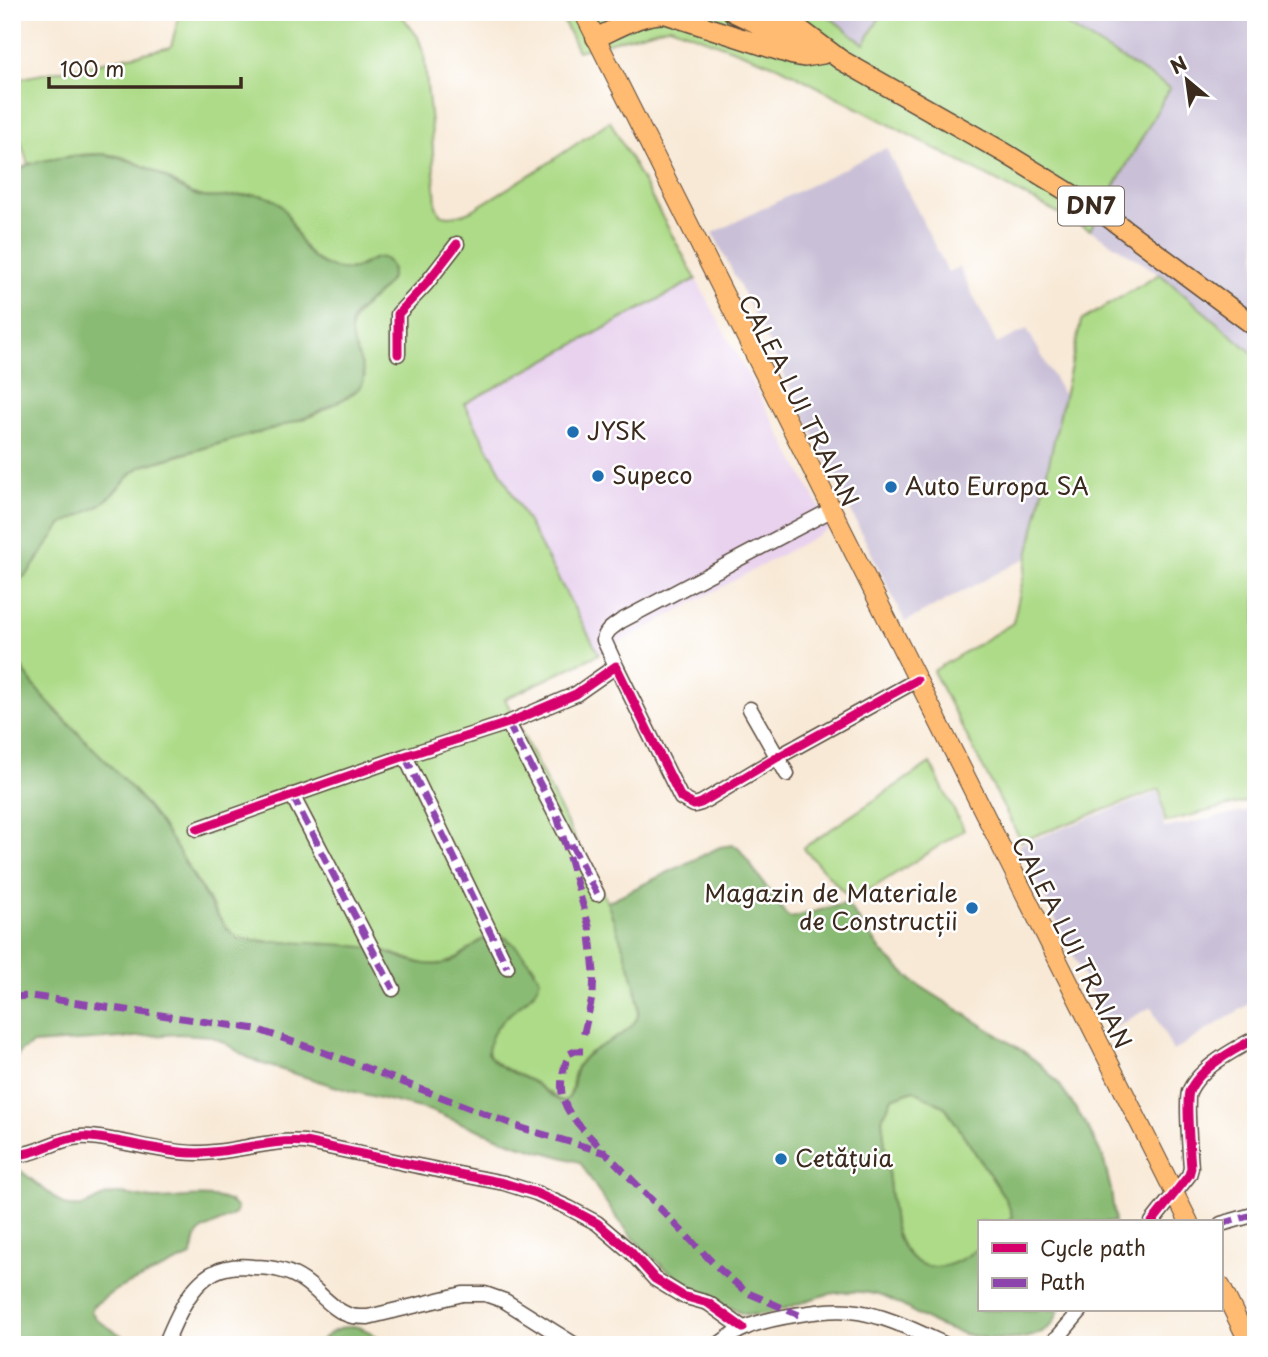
<svg xmlns="http://www.w3.org/2000/svg" width="1268" height="1357" font-family="'Playpen Sans',sans-serif">
	<rect width="100%" height="100%" fill="#fff"/>
	<filter id="ink" filterUnits="userSpaceOnUse"><feTurbulence type="fractalNoise" baseFrequency=".0143" numOctaves="2"/><feDisplacementMap in="SourceGraphic" scale="14" xChannelSelector="R" yChannelSelector="G"/><feConvolveMatrix kernelMatrix="1 2 1 2 8 2 1 2 1" color-interpolation-filters="sRGB"/></filter>
	<filter id="wash" filterUnits="userSpaceOnUse"><feTurbulence type="fractalNoise" baseFrequency=".00686" numOctaves="4" result="noise"/><feDisplacementMap in="SourceGraphic" scale="28" xChannelSelector="R" yChannelSelector="G"/><feGaussianBlur stdDeviation="1.57" result="paint"/><feColorMatrix in="noise" values="0 0 0 0 0 0 0 0 0 0 0 0 0 0 0 0 0 1.4 0 .05"/><feComposite in="paint" operator="in"/></filter>
	<g filter="url(#wash)">
		<rect width="100%" height="100%" fill="#f8e9d6"/>
		<!-- built -->
		<path fill="#e8d2ee" d="M696 279 831 528 599 654 464 404Z"/>
		<!-- industrial -->
		<path fill="#c9bfd7" d="M823 12H883L864 44Z
			M1046 12H1256V357L1160 274 1090 230 1170 88Z
			M886 148 948 272 959 267 997 344 1027 329 1064 396 1028 557 905 622 774 354 713 233Z
			M1159 792 1164 828 1244 812 1256 804V1000L1173 1051 1151 1007 1110 1030 1019 845Z"/>
		<!-- green -->
		<path fill="#addb88" stroke="#748253" stroke-width="2" d="M180 12H399L418 37 424 54 432 134 436 206 440 214 448 216 460 215 474 209 544 166 610 121 696 279 464 404 599 654 505 699C527 744 550 789 572 833 583 856 595 878 606 900 615 920 645 1001 637 1018 625 1043 587 1044 576 1069 570 1081 575 1118 550 1093L494 1062C471 1040 520 1004 535 992V968L506 938 481 940 456 959 444 964 426 965 385 951 348 946 252 940 238 938 232 934 222 922 181 855 160 823 138 795 38 691 22 669 12 652V587L39 559 54 533 61 525 97 507 110 497 132 473 140 467 281 426 312 416 329 407 365 376C360 362 350 345 351 330 353 305 400 286 391 267 381 247 364 267 350 269 339 271 328 267 319 261 295 247 292 209 272 199 252 188 226 201 204 197 185 194 174 181 157 173 145 167 132 159 118 156 89 150 57 159 28 164L12 113V80L104 62 171 47Z
			M559 12H823L864 44 883 12H1045L1170 88 1090 230 780 67 670 26 578 51Z
			M1160 274 1256 356V799L1165 822 1160 789 1021 841 933 671 1013 623 1081 321Z
			M930 763 964 830 852 901 803 848Z
			M913 1090 945 1107 1005 1198 1010 1209 1012 1216 1008 1222H979V1247C943 1278 907 1275 894 1224L882 1119 892 1098Z"/>
		<!-- forest -->
		<path fill="#8abb74" stroke="#627249" stroke-width="2" d="M102 154C123 157 142 164 161 175 176 183 186 194 203 197 226 201 255 187 276 201 293 213 295 246 318 261 328 267 342 272 354 269 366 265 381 248 390 265 401 284 361 303 353 318 342 342 376 371 359 388 352 396 341 400 332 405 307 419 280 427 253 434 215 445 177 454 140 467L132 473 110 497 97 507 61 525 29 572 12 587V184C17 179 17 175 20 170 29 159 87 155 102 154Z
			M12 652C21 666 29 680 39 692 59 716 83 738 105 760 129 784 151 810 170 838 182 856 223 933 238 938 251 942 267 941 280 942 310 943 341 943 370 948 395 952 416 968 442 964 463 961 483 929 502 936 515 941 534 968 540 979 533 1007 489 1015 488 1053 495 1068 519 1074 533 1082 539 1085 558 1103 563 1101 576 1098 572 1077 577 1068 578 1065 581 1062 583 1059 597 1044 630 1037 638 1016 644 997 614 923 607 902L720 847 733 845 738 847 786 915 791 918 843 904 850 908 884 954 914 982 1023 1051 1042 1066 1059 1084 1087 1126 1103 1157 1111 1190 1115 1222H1008L1012 1216 1010 1209 1005 1198 945 1107 913 1090 892 1098 882 1119 894 1224C907 1275 942 1278 979 1247V1310H1059C1057 1314 1055 1320 1052 1324 1027 1351 964 1337 935 1324 917 1316 902 1303 884 1297 864 1290 841 1291 821 1296 797 1303 762 1322 739 1312 728 1307 717 1300 706 1294 693 1286 678 1279 666 1269 629 1240 604 1201 580 1162L515 1144 428 1110 347 1090 263 1064 245 1056 225 1043 211 1036 179 1034 33 1044 21 1051 12 1063Z
			M12 1164 64 1205C92 1212 94 1194 116 1194 128 1193 141 1198 154 1199 174 1200 226 1188 237 1209L235 1214C226 1220 203 1228 198 1234 193 1240 195 1250 191 1256L117 1289 93 1306 91 1311 97 1320 137 1345H12Z
			M354 1326C369 1329 376 1337 389 1345H316C327 1334 338 1327 354 1326Z"/>
	</g>
	<g filter="url(#ink)">
		<g fill="none" stroke-linecap="round" stroke-linejoin="round">
			<defs>
				<path id="minor" d="M398 354V314L426 284 457 244
					M616 666 604 640C606 630 613 627 621 621L831 510
					M750 709 787 774
					M508 723 597 894
					M405 756 507 967
					M292 795 393 989
					M197 829 405 756 508 723 576 694 616 666 681 798 694 805 701 803 778 757 917 680
					M12 1155C36 1156 57 1138 80 1137 92 1136 105 1139 117 1141 144 1146 170 1153 197 1153 234 1153 267 1139 305 1142L413 1165 504 1183 536 1193 569 1208 597 1223 631 1252 655 1279 683 1296 708 1303 743 1328
					M1152 1222 1189 1175 1191 1168C1190 1154 1186 1101 1189 1092 1199 1068 1235 1049 1256 1038
					M1221 1224 1256 1214
					M165 1345C177 1316 193 1275 226 1268 235 1266 244 1266 253 1267 271 1267 290 1271 304 1281 320 1292 333 1311 352 1316 357 1317 363 1317 368 1317L463 1294H485L505 1301 575 1345
					M718 1345C726 1339 735 1332 745 1328 766 1318 827 1308 850 1311 883 1314 916 1331 946 1345
					M1049 1345 1059 1336 1081 1310"/>
				<path id="major" d="M583 12 1189 1222
					M1221 1286 1250 1345"/>
				<path id="highway" d="M733 12 807 47
					M777 12 841 60 1005 153 1104 214 1256 327
					M596 38C618 28 641 13 666 14L793 55 804 57 823 54"/>
			</defs>
			<!-- minor casing -->
			<use href="#minor" stroke="#57473a" stroke-width="17"/>
			<!-- major casing -->
			<use href="#major" stroke="#57473a" stroke-width="20"/>
			<!-- highway casing -->
			<use href="#highway" stroke="#57473a" stroke-width="22"/>
			<!-- minor -->
			<use href="#minor" stroke="#fff" stroke-width="14"/>
			<!-- major -->
			<use href="#major" stroke="#ffbb71" stroke-width="18"/>
			<!-- highway -->
			<use href="#highway" stroke="#ffbb71" stroke-width="19"/>
			<!-- quiet -->
			<path stroke="#8e44ad" stroke-width="7" stroke-dasharray="14 7" stroke-linecap="butt" d="M508 723 560 822
				M405 756 507 967
				M292 795 393 989
				M557 816 589 926 594 972 593 994 583 1037
				M571 844 597 894
				M12 997 31 996 256 1029 340 1058 522 1128 606 1153 716 1266 746 1292 799 1315
				M583 1051H575L569 1054C548 1104 574 1119 606 1153
				M1221 1224 1256 1214"/>
			<defs>
				<path id="cycleway" d="M398 354V314L426 284 457 244
					M197 829 405 756 508 723 576 694 616 666 681 798 694 805 701 803 778 757 917 680
					M12 1155C36 1156 57 1138 80 1137 92 1136 105 1139 117 1141 144 1146 170 1153 197 1153 234 1153 267 1139 305 1142L413 1165 504 1183 536 1193 569 1208 597 1223 631 1252 655 1279 683 1296 708 1303 743 1328
					M1152 1222 1189 1175 1191 1168C1190 1154 1186 1101 1189 1092 1199 1068 1235 1049 1256 1038"/>
			</defs>
			<!-- cycleway casing -->
			<use href="#cycleway" stroke="#fff" stroke-width="13"/>
			<!-- cycleway -->
			<use href="#cycleway" stroke="#d6006c" stroke-width="9"/>
		</g>
	</g>
	<!-- markers -->
	<g fill="#1f6fb2" stroke="#fff" stroke-width="2.5">
		<circle cx="573" cy="432" r="7"/>
		<circle cx="598" cy="476" r="7"/>
		<circle cx="891" cy="487" r="7"/>
		<circle cx="972" cy="908" r="7"/>
		<circle cx="781" cy="1159" r="7"/>
	</g>
	<g text-anchor="middle" stroke-width="5" stroke-linejoin="round" paint-order="stroke">
		<!-- shield labels -->
		<rect fill="#fff" stroke="#766a62" stroke-width="2" x="1058" y="186.5" width="66" height="39" rx="5"/>
		<g font-size="23" font-weight="bold" fill="#3b2a1e">
			<text x="1091" y="214">DN7</text>
		</g>
		<!-- street labels -->
		<g font-size="24" fill="#3b2a1e" stroke="#fff">
			<text transform="translate(798 401) rotate(63)" y="8">CALEA LUI TRAIAN</text>
			<text transform="translate(1071 943) rotate(63)" y="8">CALEA LUI TRAIAN</text>
		</g>
		<!-- poi labels -->
		<g font-size="24" fill="#3b2a1e" stroke="#fff" text-anchor="start">
			<text x="587" y="440">JYSK</text>
			<text x="612" y="484">Supeco</text>
			<text x="905" y="495">Auto Europa SA</text>
			<text x="958" y="902" text-anchor="end">Magazin de Materiale<tspan x="958" dy="28">de Construcții</tspan></text>
			<text x="795" y="1167">Cetățuia</text>
		</g>
	</g>
	<!-- margin -->
	<rect width="1268" height="1357" fill="none" stroke="#fff" stroke-width="42"/>
	<!-- legend -->
	<rect x="978" y="1220" width="245" height="91" fill="#ffffff" stroke="#b1aaa5" stroke-width="2"/>
	<rect x="992" y="1243" width="35" height="10" fill="#d6006c" stroke="#b1aaa5" stroke-width="2"/>
	<text x="1040" y="1256" font-size="21" fill="#3b2a1e">Cycle path</text>
	<rect x="992" y="1278" width="35" height="10" fill="#8e44ad" stroke="#b1aaa5" stroke-width="2"/>
	<text x="1040" y="1290" font-size="21" fill="#3b2a1e">Path</text>
	<!-- north arrow -->
	<g transform="translate(1187 80) rotate(331)" stroke="#ffffff" stroke-width="5" paint-order="stroke">
	<path d="M0-5L12 26L0 18L-12 26Z" fill="#3b2a1e"/>
	<text y="-10" font-size="19" font-weight="bold" text-anchor="middle" fill="#3b2a1e">N</text>
	</g>
	<!-- scale -->
	<path d="M49 77v10h192v-10" fill="none" stroke="#3b2a1e" stroke-width="3.5"/>
	<text x="60" y="77" font-size="21" fill="#3b2a1e" stroke="#ffffff" stroke-width="5" paint-order="stroke">100 m</text>
</svg>
